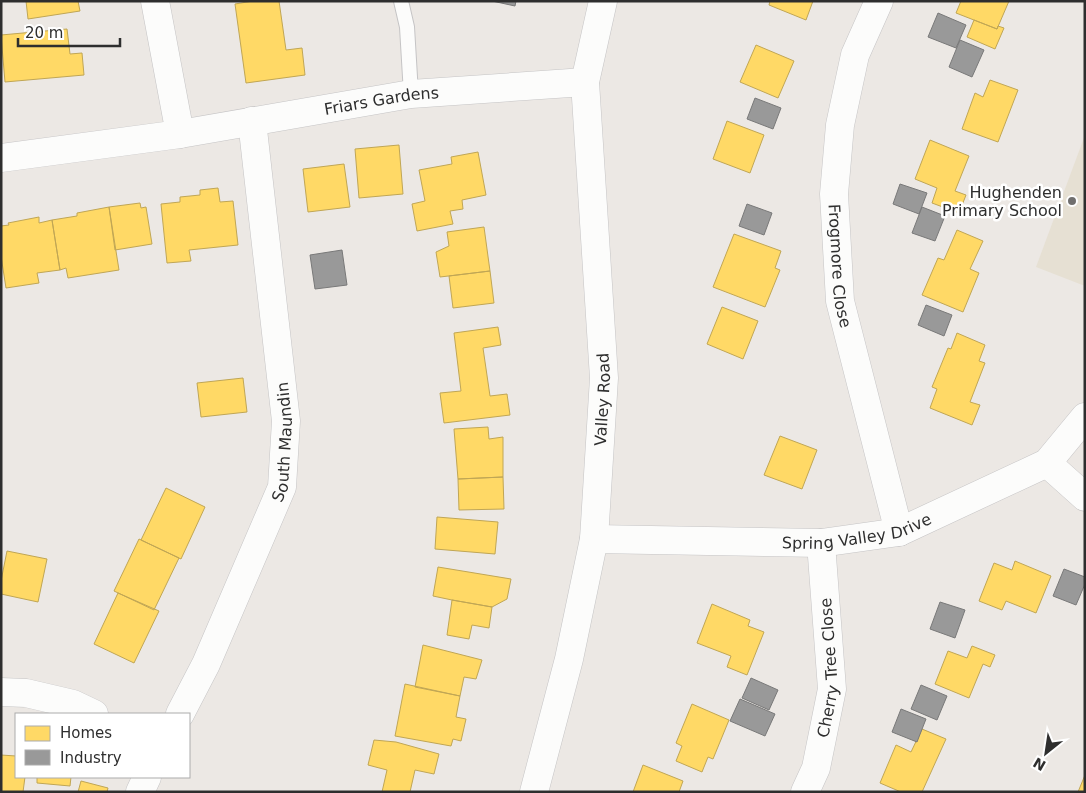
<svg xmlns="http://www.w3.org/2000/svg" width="1086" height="793" font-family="'DejaVu Sans',sans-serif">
	<rect width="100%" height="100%" fill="#ece8e4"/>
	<!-- education -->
	<path fill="#e6e0d3" d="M1085 135V286L1036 267Z"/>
	<!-- homes -->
	<path fill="#ffd966" stroke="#c0a655" d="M26 1H78L80 11 28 19Z
		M253 1H279L286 50 302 48 305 75 246 83 235 4Z
		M770 1H813L806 20 769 5Z
		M961 1H1009L997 29 956 13Z
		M974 20 997 29 998 26 1004 28 995 49 967 37Z
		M67 29 70 54 82 53 84 75 5 82 1 35Z
		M756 45 794 61 778 98 740 82Z
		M990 80 1018 90 998 142 962 129 975 93 983 97Z
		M727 121 764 135 750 173 713 159Z
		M930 140 969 156 955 191 966 195 959 213 932 203 937 188 915 179Z
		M399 145 403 194 359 198 355 149Z
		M478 152 486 195 462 200 463 209 450 211 453 224 417 231 412 204 425 201 419 170 452 164 451 157Z
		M344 164 350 207 308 212 303 169Z
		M218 188 220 202 233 201 238 245 189 250 191 261 167 263 161 204 180 202V197L200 195V190Z
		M140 203 141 208 146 207 152 244 115 250 109 207Z
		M109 207 119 270 68 278 66 268 60 270 52 220 77 216V213Z
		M39 217V223L52 220 60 270 37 273 39 283 6 288 1 256V226L9 225 8 223Z
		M484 227 490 271 440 277 436 252 449 246 447 232Z
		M957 230 983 241 970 269 979 273 963 312 922 295 938 258 944 260Z
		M734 234 781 251 775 268 780 270 765 307 713 287Z
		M490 271 494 303 453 308 449 276Z
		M722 307 758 321 743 359 707 344Z
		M498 327 501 345 483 348 490 396 507 394 510 415 444 423 440 393 461 391 454 333Z
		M957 333 985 345 979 361 985 363 970 402 980 405 972 425 930 408 937 389 932 387 948 348 951 349Z
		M243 378 247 412 201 417 197 383Z
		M488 427 489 439 503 437V477L458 479 454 429Z
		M780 436 817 450 802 489 764 475Z
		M503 477 504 509 459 510 458 479Z
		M166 488 205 507 181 559 141 540Z
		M437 517 498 522 495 554 435 549Z
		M139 539 179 558 154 610 114 591Z
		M7 551 47 559 38 602 1 594V581Z
		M1015 561 1051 576 1036 613 1006 601 1002 610 979 601 994 563 1012 570Z
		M438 567 511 579 507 599 492 607 452 600 433 596Z
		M118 593 159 611 134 663 94 644Z
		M452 600 492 607 489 628 472 625 469 639 447 635Z
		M712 604 750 620 748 626 764 632 747 675 727 667 731 656 697 643Z
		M423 645 482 660 476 679 464 677 460 696 415 687Z
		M972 646 995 655 990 667 983 664 969 698 935 684 948 651 967 658Z
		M405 684 460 696 456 717 466 719 461 741 453 739 451 746 395 736Z
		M692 704 729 720 713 759 708 757 702 772 676 761 682 746 676 743Z
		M922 729 946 739 922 792H901L880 783 896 745 911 752Z
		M374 740 396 742 439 754 434 774 415 770 410 792H382L387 770 368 765Z
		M1 755 16 756V777H25L23 792H1Z
		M643 765 683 781 679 792H633Z
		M1085 775V792H1078Z
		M37 777H71L70 786 37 783Z
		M81 781 108 788 107 792H78Z"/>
	<!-- industry -->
	<path fill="#999" stroke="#797979" d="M492 1H516L515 6Z
		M938 13 966 25 956 48 928 37Z
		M960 40 984 50 972 77 949 67Z
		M755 98 781 108 773 129 747 119Z
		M900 184 927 193 919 214 893 204Z
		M747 204 772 213 764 235 739 226Z
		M922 207 945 216 935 241 912 233Z
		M342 250 347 285 315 289 310 255Z
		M926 305 952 315 944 336 918 325Z
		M1064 569 1085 577V584L1076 605 1053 596Z
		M940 602 965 610 955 638 930 629Z
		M751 678 778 690 769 710 742 698Z
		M921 685 947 696 937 720 911 709Z
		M740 699 775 714 765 736 730 721Z
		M901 709 926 719 917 742 892 732Z"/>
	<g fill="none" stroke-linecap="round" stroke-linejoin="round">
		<defs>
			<path id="lane" d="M401 1 407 27 411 94"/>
			<g id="street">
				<path d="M155 1 180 134"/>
				<path id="s1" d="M879 1 855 55 840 125 834 194 840 301 899 532"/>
				<path id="s2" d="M1 158 180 134 411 94 585 82"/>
				<path d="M1047 463 1085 497"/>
				<path id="s3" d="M594 539 821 543 899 532 1047 463 1085 417"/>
				<path d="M1 692 26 693 73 704 94 714"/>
				<path id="s4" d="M180 714 206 664 282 487 286 421 252 121"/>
				<path d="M140 792 147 777"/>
				<path id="s5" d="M805 792 816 768 832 689 821 543"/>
			</g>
			<g id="secondary">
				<path id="s6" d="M534 792 569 659 594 539 604 378 585 82 603 1"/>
			</g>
		</defs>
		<!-- lane casing -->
		<use href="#lane" stroke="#c5c4c5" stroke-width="16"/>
		<!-- street casing -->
		<use href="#street" stroke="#c5c4c5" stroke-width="29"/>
		<!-- secondary casing -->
		<use href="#secondary" stroke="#c5c4c5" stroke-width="29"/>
		<!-- lane -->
		<use href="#lane" stroke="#fcfcfb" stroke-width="14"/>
		<!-- street -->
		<use href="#street" stroke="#fcfcfb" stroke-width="28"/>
		<!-- secondary -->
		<use href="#secondary" stroke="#fcfcfb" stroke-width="28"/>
	</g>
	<!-- markers -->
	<circle fill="#706f6e" stroke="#fff" stroke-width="2" cx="1072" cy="201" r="5"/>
	<g text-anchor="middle" stroke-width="5" stroke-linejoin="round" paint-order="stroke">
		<!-- street labels -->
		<g font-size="16" fill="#2e2e2e" stroke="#fff">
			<text dy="6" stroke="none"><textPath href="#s2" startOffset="385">Friars Gardens</textPath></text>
			<text dy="6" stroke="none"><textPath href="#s1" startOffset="272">Frogmore Close</textPath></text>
			<text dy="6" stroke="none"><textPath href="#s6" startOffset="400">Valley Road</textPath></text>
			<text dy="6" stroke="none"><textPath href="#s4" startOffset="294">South Maundin</textPath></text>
			<text dy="6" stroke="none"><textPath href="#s3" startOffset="264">Spring Valley Drive</textPath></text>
			<text dy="6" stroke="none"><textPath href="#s5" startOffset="128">Cherry Tree Close</textPath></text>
		</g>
		<!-- poi labels -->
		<g font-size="16" fill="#2e2e2e" stroke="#fff" text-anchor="end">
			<text x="1062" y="198">Hughenden<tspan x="1062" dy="18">Primary School</tspan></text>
		</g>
	</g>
	<!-- border -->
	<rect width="1086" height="793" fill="none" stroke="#2e2e2e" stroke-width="5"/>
	<!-- legend -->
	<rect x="15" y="713" width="175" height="65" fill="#ffffff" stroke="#ababab"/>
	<rect x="25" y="726" width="25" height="15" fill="#ffd966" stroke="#ababab"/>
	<text x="60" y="738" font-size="15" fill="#2e2e2e">Homes</text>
	<rect x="25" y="750" width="25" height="15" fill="#999999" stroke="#ababab"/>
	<text x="60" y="763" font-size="15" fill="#2e2e2e">Industry</text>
	<!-- north arrow -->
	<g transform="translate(1046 753) rotate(210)" stroke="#ffffff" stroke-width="4" paint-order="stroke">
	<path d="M0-4L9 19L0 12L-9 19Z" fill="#2e2e2e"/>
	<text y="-8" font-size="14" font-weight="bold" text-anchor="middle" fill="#2e2e2e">N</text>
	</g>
	<!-- scale -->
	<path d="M18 38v8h102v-8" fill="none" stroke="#2e2e2e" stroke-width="2.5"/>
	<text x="25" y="38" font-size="15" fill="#2e2e2e" stroke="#ffffff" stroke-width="4" paint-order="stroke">20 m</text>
</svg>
